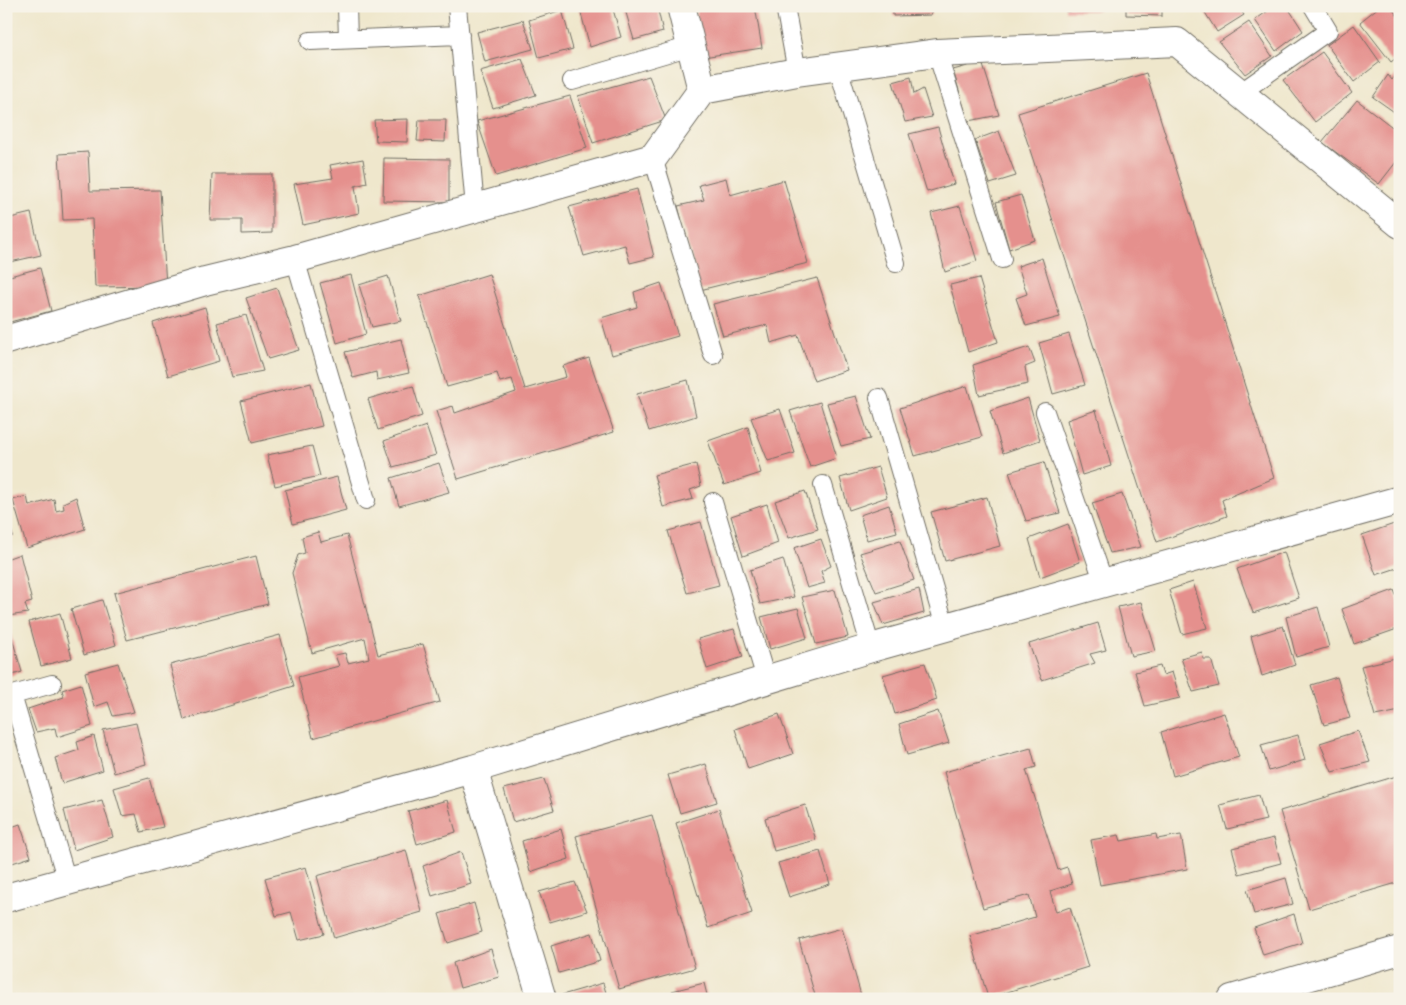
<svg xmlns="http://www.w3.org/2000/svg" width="1406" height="1005" font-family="'Comic Neue',sans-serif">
	<rect width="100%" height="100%" fill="#f7f3e8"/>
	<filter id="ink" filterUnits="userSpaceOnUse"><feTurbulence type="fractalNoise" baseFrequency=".02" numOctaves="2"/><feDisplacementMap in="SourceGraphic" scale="10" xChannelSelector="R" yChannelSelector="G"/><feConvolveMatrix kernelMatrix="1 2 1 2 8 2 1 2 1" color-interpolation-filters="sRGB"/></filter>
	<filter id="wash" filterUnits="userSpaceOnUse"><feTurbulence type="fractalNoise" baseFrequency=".0096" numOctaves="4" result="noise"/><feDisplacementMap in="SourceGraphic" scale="20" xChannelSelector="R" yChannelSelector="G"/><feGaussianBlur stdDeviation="1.12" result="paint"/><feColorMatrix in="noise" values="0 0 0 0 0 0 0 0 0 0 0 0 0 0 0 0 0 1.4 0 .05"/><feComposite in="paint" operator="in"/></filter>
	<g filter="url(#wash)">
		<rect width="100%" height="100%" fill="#efe7cc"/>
		<g id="blocks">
			<!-- building -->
			<path fill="#e5908d" d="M579 6H612L621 37 590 47Z
				M624 6H657L663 32 634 40Z
				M695 6H755L762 48 703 57Z
				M893 6H931V15L893 16Z
				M1065 6H1100V11H1065Z
				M1126 6H1162V16L1126 15Z
				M1201 6H1238L1244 15 1217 32Z
				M1275 6H1287L1303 31 1276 51 1255 20Z
				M1380 6H1390L1400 19V55L1391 62 1360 22Z
				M562 10 573 49 539 58 529 20Z
				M523 20 533 49 485 62 477 32Z
				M1249 22 1272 56 1245 74 1219 42Z
				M1354 25 1380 62 1354 82 1327 45Z
				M1322 52 1352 93 1315 122 1283 80Z
				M522 59 536 95 493 108 480 71Z
				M982 62 999 115 968 121 953 70Z
				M1400 70V116L1373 97 1388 75 1392 80Z
				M1146 73 1274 478 1222 500 1227 516 1157 542 1018 113Z
				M649 76 666 120 593 143 578 96Z
				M911 77 914 94 923 89 932 117 905 122 893 82Z
				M570 96 587 148 496 176 477 121Z
				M1357 100 1400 133V157L1379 184 1322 142Z
				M408 119 407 142 376 141 374 120Z
				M419 120H446L445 142 417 141Z
				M938 127 954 184 927 192 909 134Z
				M999 131 1016 176 990 184 975 140Z
				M88 152 90 191 160 190 166 286 95 287 92 219 63 220 59 154Z
				M384 158 449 159V202L383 201Z
				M363 159 367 183 355 186 359 213 303 225 294 184 333 178 330 165Z
				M212 174H272V233L242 234V220H210Z
				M726 178 730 195 784 180 808 263 700 290 678 206 704 200 699 185Z
				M637 189 654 257 630 263 625 245 584 256 569 207Z
				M1021 195 1035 240 1009 249 996 202Z
				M960 206 977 261 945 272 931 213Z
				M31 213 41 255 6 263V219Z
				M1042 258 1060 317 1026 326 1016 298 1027 294 1018 266Z
				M40 268 51 311 6 323V277Z
				M489 274 525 389 566 377 563 366 589 358 614 432 458 479 436 411 453 406 455 413 516 392 512 379 500 382 497 373 447 387 419 296Z
				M351 275 366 334 337 343 320 283Z
				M388 276 401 321 372 327 359 285Z
				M817 278 847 370 814 381 798 335 771 343 767 325 723 336 713 304Z
				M979 278 998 342 968 352 950 285Z
				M661 283 678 336 612 355 601 318 637 307 634 292Z
				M277 288 299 350 268 359 246 298Z
				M205 307 219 361 168 376 153 323Z
				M246 315 263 371 232 377 217 323Z
				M1069 334 1085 385 1053 394 1039 343Z
				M401 339 409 373 377 380 376 372 353 378 345 352Z
				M1029 347 1035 363 1025 367 1028 384 979 395 973 365Z
				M688 380 696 416 649 431 637 394Z
				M311 383 322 426 252 443 241 401Z
				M413 386 422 416 378 430 368 399Z
				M967 386 982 437 915 456 900 408Z
				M856 396 870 439 841 446 827 403Z
				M1028 398 1040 440 1003 453 990 411Z
				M820 402 837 458 810 467 790 411Z
				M780 409 795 453 768 461 751 418Z
				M1096 410 1111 466 1082 475 1067 420Z
				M426 426 436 455 393 467 384 441Z
				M748 427 761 473 724 485 708 441Z
				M312 446 320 476 275 486 267 455Z
				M1044 462 1060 513 1026 521 1009 472Z
				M439 463 449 492 399 506 391 478Z
				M696 464 701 486 690 490 693 499 663 507 654 475Z
				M878 467 887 497 849 510 840 478Z
				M337 477 346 510 293 524 285 490Z
				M805 491 818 529 789 538 775 501Z
				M1122 494 1141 547 1110 553 1092 503Z
				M27 496 29 506 54 499 56 511 64 509 63 503 76 497 85 529 27 548 13 500Z
				M987 497 1000 546 945 561 931 512Z
				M767 504 778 543 743 556 731 516Z
				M889 505 897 532 867 540 860 515Z
				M6 513 13 536 6 538Z
				M701 522 719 585 687 593 668 531Z
				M1400 522V567L1376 575 1362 535Z
				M1068 524 1080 562 1040 577 1029 539Z
				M318 532 321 542 347 535 378 655 423 644 440 702 313 738 298 677 339 666 335 655 345 653 348 663 369 658 365 638 312 653 292 573 298 555 305 553 302 537Z
				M821 539 831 566 821 571 825 583 807 588 794 548Z
				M900 541 914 580 876 592 860 553Z
				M1284 552 1299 598 1253 613 1237 569Z
				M20 554 32 602 25 604 28 613 8 616 6 559Z
				M256 556 268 604 127 640 114 593Z
				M783 559 794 597 760 604 750 570Z
				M1193 582 1207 628 1182 634 1169 590Z
				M919 589 924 613 883 625 874 602Z
				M835 590 848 637 816 644 802 597Z
				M1394 590 1400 605V628L1354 644 1342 609Z
				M102 600 116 645 84 655 71 609Z
				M1141 602 1156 651 1131 656 1118 607Z
				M1318 607 1329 647 1296 657 1286 617Z
				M798 608 807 638 770 649 761 617Z
				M60 613 72 658 41 666 29 622Z
				M1098 623 1106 650 1090 654 1095 663 1042 680 1029 644Z
				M1283 626 1295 665 1262 676 1251 636Z
				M6 628H9L22 672 6 677Z
				M734 629 743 657 707 669 698 639Z
				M280 635 294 686 184 720 170 665Z
				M1202 652 1203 659H1211L1219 686 1193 692 1181 658Z
				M1400 657V711L1375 716 1361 666Z
				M118 663 134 712 113 716 108 702 94 707 85 672Z
				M925 663 937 700 895 714 883 675Z
				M1160 666 1163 675 1172 672 1180 698 1145 706 1135 672Z
				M1337 677 1350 718 1324 725 1311 685Z
				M81 684 92 726 57 737 55 728 36 732 28 709 64 697 62 690Z
				M938 711 949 743 907 755 899 724Z
				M1224 713 1239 757 1173 776 1161 732Z
				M779 714 793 754 748 769 735 729Z
				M136 723 146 764 114 773 103 730Z
				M1358 731 1370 762 1332 772 1320 743Z
				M1298 735 1305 760 1269 771 1261 745Z
				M94 736 103 770 62 783 55 758 79 750 77 742Z
				M1031 748 1036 767 1026 770 1058 870 1067 867 1072 884 1050 891 1056 912 1070 907 1088 967 988 998 970 936 1035 917 1029 895 983 908 944 772Z
				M706 764 717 802 680 813 668 775Z
				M1400 775V882L1309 909 1280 811Z
				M149 778 163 827 141 832 136 814 122 816 114 788Z
				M544 779 554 810 513 822 504 789Z
				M1259 795 1266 820 1227 829 1220 805Z
				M102 800 113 837 74 850 64 810Z
				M447 800 456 832 417 844 408 811Z
				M805 805 816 840 774 851 765 818Z
				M719 809 752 913 708 928 676 823Z
				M652 815 695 968 619 989 576 836Z
				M20 824 31 857 6 865V829Z
				M561 829 569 859 530 872 522 841Z
				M1156 834 1157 839 1181 835 1187 869 1100 885 1091 840 1119 835 1121 841Z
				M1274 838 1281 863 1239 874 1232 848Z
				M406 850 422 912 334 938 317 876Z
				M820 851 830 884 789 897 778 863Z
				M461 852 471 884 432 896 423 866Z
				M306 867 324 934 299 940 291 912 276 916 265 878Z
				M1286 878 1293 904 1254 914 1247 890Z
				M575 882 587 911 550 922 539 892Z
				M474 903 482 932 448 943 439 914Z
				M1294 914 1302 943 1263 955 1254 928Z
				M842 928 862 999H816L799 940Z
				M592 933 600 961 559 973 551 946Z
				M491 949 499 977 460 988 453 963Z
				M603 983 608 999H563L562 995Z
				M704 983 708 999H674L672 991Z"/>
		</g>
	</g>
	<g filter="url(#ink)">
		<use href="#blocks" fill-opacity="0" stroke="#706d63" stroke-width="1"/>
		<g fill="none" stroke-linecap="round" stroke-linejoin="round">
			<defs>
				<path id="lane" d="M347 6 348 39
					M457 6 475 208
					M785 6 797 72
					M310 41 460 35
					M937 53 1002 259
					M838 67 896 263
					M572 81 691 46
					M1240 93 1328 31 1313 6
					M653 158 713 355
					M295 259 366 500
					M879 398 945 627
					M1045 412 1104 583
					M823 485 871 648
					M713 502 766 679
					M12 695 67 881
					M6 697 52 684"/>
				<path id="street" d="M681 6 702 90
					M6 340 205 281 295 259 653 158 702 90 797 72 937 53 1177 42 1400 224
					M473 769 542 999
					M6 898 473 769 871 648 1400 500
					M1232 999 1400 950"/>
			</defs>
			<!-- lane casing -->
			<use href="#lane" stroke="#706d63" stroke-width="20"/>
			<!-- street casing -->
			<use href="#street" stroke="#706d63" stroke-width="30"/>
			<!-- lane -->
			<use href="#lane" stroke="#fff" stroke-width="18"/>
			<!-- street -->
			<use href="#street" stroke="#fff" stroke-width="28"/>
		</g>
	</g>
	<!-- margin -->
	<rect width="1406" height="1005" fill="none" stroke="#f7f3e8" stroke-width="25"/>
</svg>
